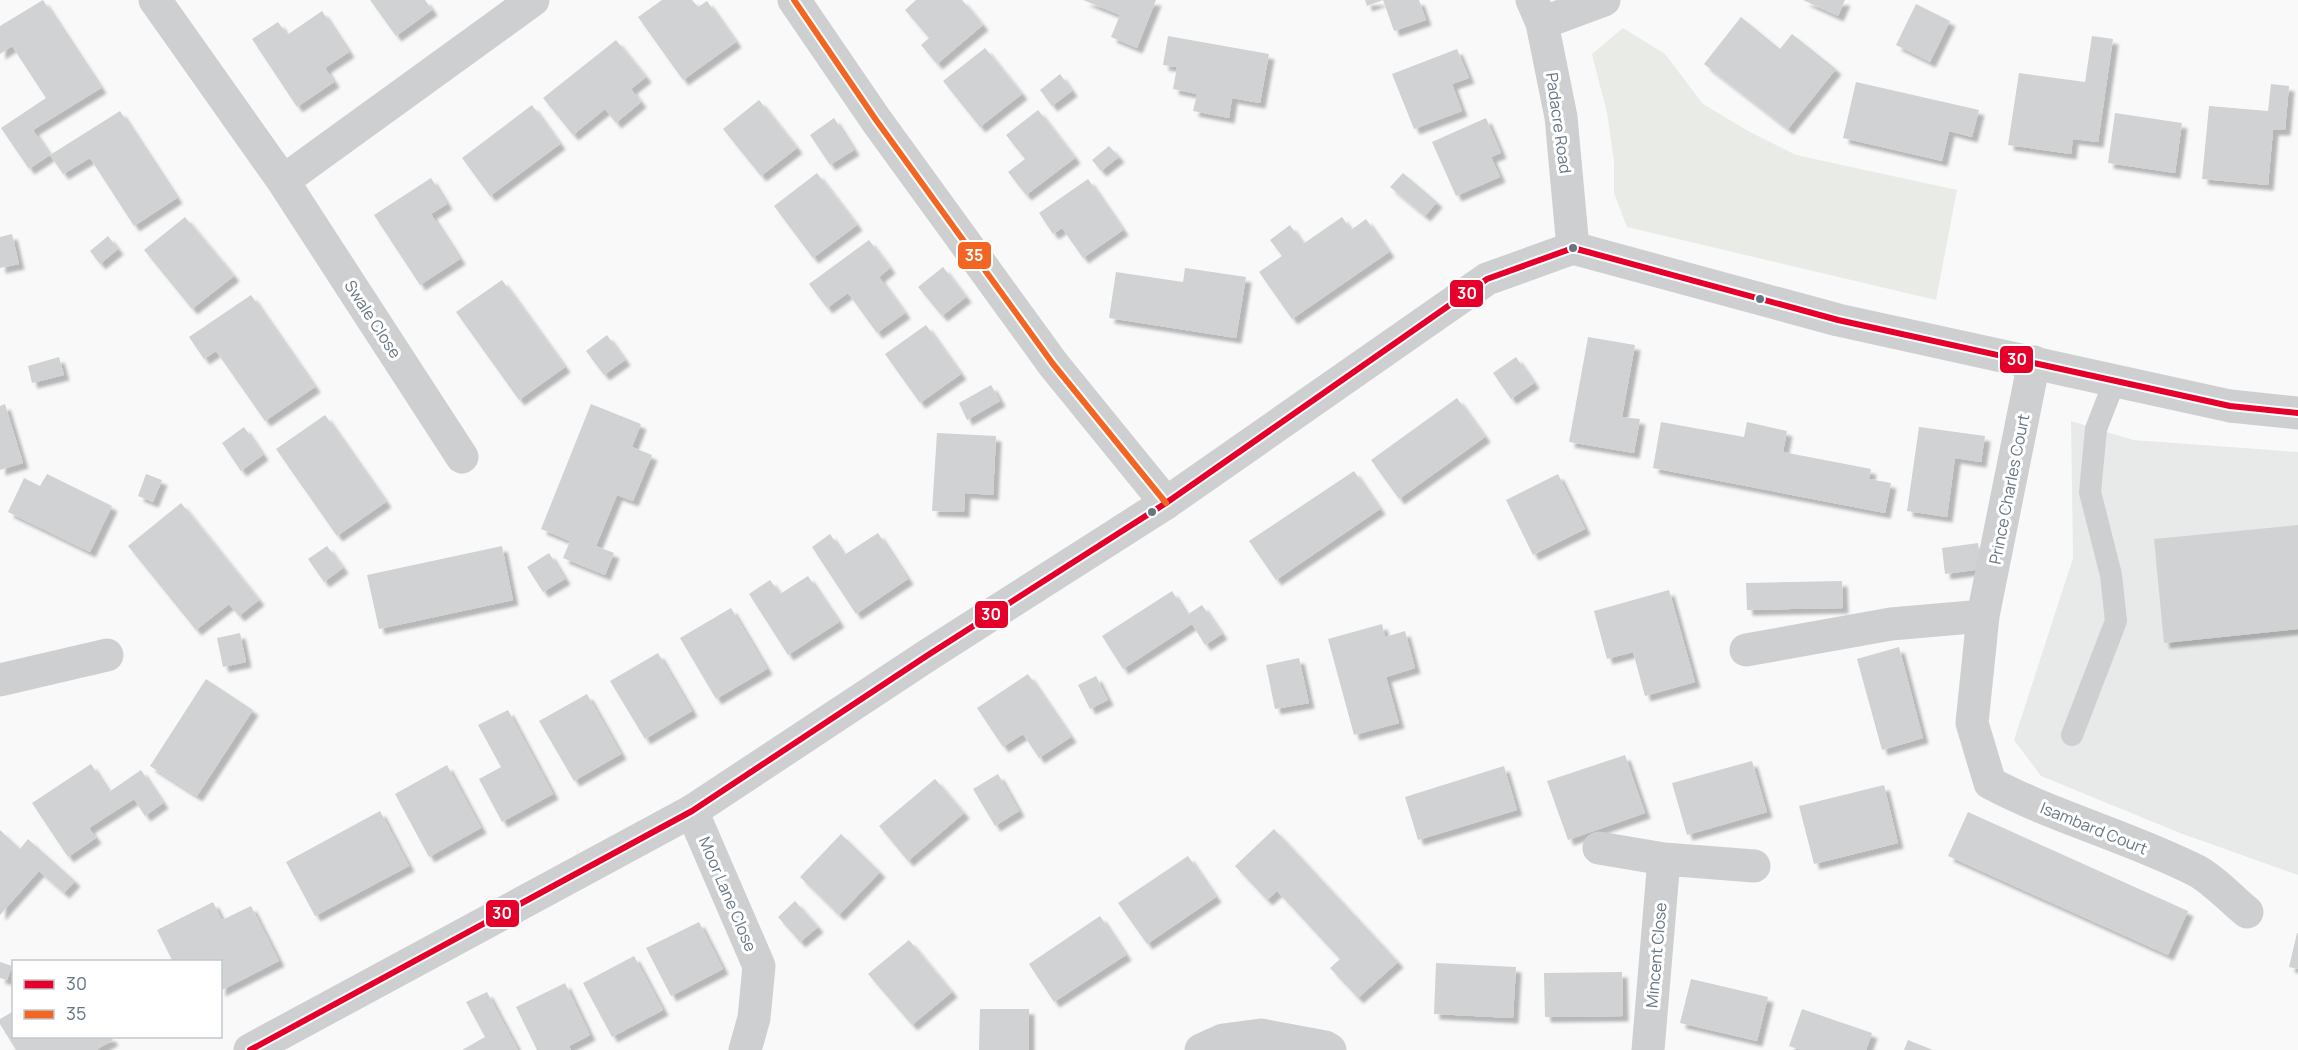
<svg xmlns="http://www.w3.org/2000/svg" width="2298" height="1050" font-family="Manrope,sans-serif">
	<defs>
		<filter id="shadow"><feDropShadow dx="5.5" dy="5.5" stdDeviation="1.5" flood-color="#0004"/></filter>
	</defs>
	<rect width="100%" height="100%" fill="#f9f9f9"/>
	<!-- built -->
	<path fill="#e8e9e9" d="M2071 421 2133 440 2298 452V875L2180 833 2041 776 2014 740 2073 558Z"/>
	<!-- green -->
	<path fill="#e8ebe6" d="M1623 28 1665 54 1703 104 1748 131 1796 155 1957 190 1936 300 1627 227 1614 193V161L1607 113 1592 54Z"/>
	<!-- building -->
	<path fill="#d0d2d3" filter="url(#shadow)" d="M43 0 101 88 33 130 50 155 29 169 1 128 46 98 12 46 0 54V26Z
		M370 0H425L432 10 396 36Z
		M662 0H692L698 7 707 1 736 42 683 80 638 17Z
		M916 0H962L983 25 937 64 921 45 929 38 905 10Z
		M1083 0H1156L1137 48 1111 37 1120 15Z
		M1365 0H1419L1426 20 1394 31 1383 0 1367 6Z
		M1803 0H1845L1838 16Z
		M1916 4 1950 21 1930 62 1896 45Z
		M322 11 349 52 325 68 334 82 297 107 252 39 278 22 287 35Z
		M1741 17 1780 49 1792 34 1836 69 1788 129 1704 64Z
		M1168 36 1269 54 1260 103 1232 98 1229 118 1193 111 1197 94 1173 89 1177 67 1163 65Z
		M2092 36 2113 39 2098 142 2073 139 2071 154 2008 145 2019 73 2085 82Z
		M616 40 646 77 631 89 641 102 616 123 605 109 573 135 543 98Z
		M985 48 1022 94 980 127 943 81Z
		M1457 49 1469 78 1452 84 1462 111 1414 129 1392 74Z
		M1060 74 1072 91 1052 106 1040 90Z
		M1856 82 1979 110 1972 137 1949 131 1942 161 1843 138Z
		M2271 84 2289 86 2285 130H2273L2268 185 2202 179 2209 106 2268 111Z
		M759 100 797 148 761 176 723 129Z
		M532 105 560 144 490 196 462 158Z
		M1038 110 1075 158 1026 195 1008 172 1025 159 1006 135Z
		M120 111 177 198 134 226 90 158 63 174 50 155Z
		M2115 113 2182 123 2175 173 2108 163Z
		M834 118 854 150 830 165 810 135Z
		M1486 118 1501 153 1491 157 1500 177 1456 196 1432 142Z
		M1109 146 1119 157 1101 171 1092 160Z
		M817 173 857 225 813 258 774 206Z
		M1403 173 1437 202 1425 216 1390 187Z
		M431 178 447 204 431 214 460 259 420 285 374 215Z
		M1088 179 1123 230 1083 258 1062 228 1053 234 1039 213Z
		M185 217 234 276 192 309 144 250Z
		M1342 217 1351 230 1366 219 1389 252 1292 319 1259 272 1282 256 1270 240 1290 225 1303 244Z
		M12 234 19 264 0 268V237Z
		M108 236 118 249 100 264 90 251Z
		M869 240 890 268 879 277 905 313 877 333 848 293 827 308 809 284Z
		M943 267 966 297 942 316 918 287Z
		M1185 268 1246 277 1236 338 1109 318 1116 272 1183 282Z
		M502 280 565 367 519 400 456 312Z
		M251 295 315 387 265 421 216 351 204 359 189 337Z
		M926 325 961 374 920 403 885 354Z
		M607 335 625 360 604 375 586 351Z
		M1588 337 1635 345 1622 417 1640 419 1634 453 1569 442Z
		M59 357 64 375 32 383 28 366Z
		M1516 357 1534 383 1511 399 1493 373Z
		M991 385 1000 401 967 420 959 403Z
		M1457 398 1485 437 1399 499 1371 460Z
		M5 404 23 463 0 470V406Z
		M591 404 641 424 632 447 652 455 633 501 617 495 596 546 614 553 605 575 563 558 570 541 541 529Z
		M325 415 386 502 337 536 276 449Z
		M1661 422 1744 437 1747 422 1787 431 1783 452 1871 469 1869 479 1891 483 1885 513 1653 468Z
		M244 427 263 455 241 471 222 443Z
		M1919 427 1985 436 1981 462 1955 458 1947 517 1907 511Z
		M937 433 996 436 993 495 965 493 964 512 932 511Z
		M1354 471 1380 509 1276 580 1249 541Z
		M47 474 112 506 90 552 8 512 24 478 40 486Z
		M146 474 162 480 153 502 138 496Z
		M1558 474 1585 529 1533 555 1506 500Z
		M181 503 259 600 239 616 229 604 196 630 128 546Z
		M2298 525V629L2164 643 2154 539Z
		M878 533 908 579 856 614 812 547 830 534 844 555Z
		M1978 543 1982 569 1945 574 1942 548Z
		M327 546 343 568 324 582 308 559Z
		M502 546 513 600 379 629 367 575Z
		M549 553 565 579 543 592 527 567Z
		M808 576 839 622 788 655 749 594 770 580 780 594Z
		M1842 581 1843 608 1747 610 1746 583Z
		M1669 590 1695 682 1645 696 1633 652 1607 659 1594 611Z
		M1172 591 1187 615 1202 605 1222 634 1205 645 1192 624 1123 669 1102 636Z
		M731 608 767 669 716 699 680 638Z
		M1382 624 1385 637 1405 631 1415 668 1386 677 1399 723 1354 735 1328 639Z
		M240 633 246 662 223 667 217 638Z
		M1899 647 1923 738 1882 750 1857 659Z
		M658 653 692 711 645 739 610 681Z
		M1299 658 1309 703 1275 709 1266 665Z
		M1028 674 1071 737 1039 758 1023 734 1003 747 977 708Z
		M1096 676 1108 700 1090 709 1078 685Z
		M206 679 253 710 197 796 150 766Z
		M587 694 621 754 574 781 539 721Z
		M508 710 553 794 502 822 479 779 501 767 478 725Z
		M1625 755 1645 813 1568 840 1547 781Z
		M1752 761 1767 812 1687 835 1672 783Z
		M91 764 109 792 141 770 163 803 145 816 134 799 89 828 96 838 68 857 32 803Z
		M447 765 481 828 429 857 395 794Z
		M1504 766 1517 810 1418 840 1405 797Z
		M998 774 1019 811 995 826 973 789Z
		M935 779 964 813 908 861 879 826Z
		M1884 785 1898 843 1814 864 1799 806Z
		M380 811 409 866 315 916 286 862Z
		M1968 812 2188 911 2168 955 1948 856Z
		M1274 829 1398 962 1358 998 1330 968 1340 959 1277 891 1267 900 1235 866Z
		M0 830 20 849 28 839 75 881 64 893 39 871 0 915Z
		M841 834 880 872 839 915 800 877Z
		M1188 856 1216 897 1147 944 1118 903Z
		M795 901 818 927 800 942 778 917Z
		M213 902 222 920 251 906 279 961 220 991V962H173L157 930Z
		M1100 916 1126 955 1054 1002 1029 964Z
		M699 922 723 969 671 996 646 948Z
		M2297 933H2298V969L2289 967Z
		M909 940 952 992 912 1025 868 974Z
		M634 956 663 1010 612 1037 583 983Z
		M0 962 12 966 7 980 0 978Z
		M1436 963 1516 967 1513 1018 1434 1014Z
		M1622 972 1623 1016 1545 1017 1544 973Z
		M1691 979 1768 997 1757 1041 1680 1023Z
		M565 983 590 1035 569 1046 571 1050H537L516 1007Z
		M487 992 518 1050H462L485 1037 466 1002Z
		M980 1009H1029V1050H979Z
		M1802 1009 1872 1033 1866 1050H1801L1789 1046Z
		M14 1011V1036H110L113 1040 96 1050H16L0 1024V1019Z
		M1908 1040 1933 1050H1904Z"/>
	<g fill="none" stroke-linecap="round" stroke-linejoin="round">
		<!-- service -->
		<path stroke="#cecfd0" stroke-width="22" d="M2072 735 2116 621 2111 575 2090 492 2096 429 2115 380"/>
		<!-- minor -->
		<path stroke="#cecfd0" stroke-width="33" d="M155 0 283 181 462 457
			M794 0 876 120 1053 364 1166 503
			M1532 0 1542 23 1561 117 1573 248
			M1542 23 1604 0
			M283 181 533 0
			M2034 362 1983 616 1972 723 1990 783C2056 818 2130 837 2197 871 2215 881 2231 899 2247 912
			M1746 650 1891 624 1983 616
			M0 680 107 655
			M692 811 759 966 754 1018 745 1050
			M1599 848 1664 859 1754 866
			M1201 1050 1223 1040 1261 1035 1325 1047 1330 1050
			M1648 1050 1664 859"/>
		<!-- tertiary -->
		<path stroke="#cecfd0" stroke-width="33" d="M250 1050 692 811 928 655 1166 503 1487 279 1573 248 1838 320 2230 406 2298 413"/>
		<defs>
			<path id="bus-1" d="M250 1050 692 811 928 655 1166 503 1487 279 1573 248 1838 320 2230 406 2298 413"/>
			<path id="bus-2" d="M794 0 876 120 1053 364 1166 503"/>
		</defs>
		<!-- bus-1 casing -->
		<use href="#bus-1" stroke="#fff" stroke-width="10"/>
		<!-- bus-2 casing -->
		<use href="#bus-2" stroke="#fff" stroke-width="10"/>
		<!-- bus-1 -->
		<use href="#bus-1" stroke="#e4002b" stroke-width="6"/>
		<!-- bus-2 -->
		<use href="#bus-2" stroke="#f26522" stroke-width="6"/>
	</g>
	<!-- markers -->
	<g fill="#657683" stroke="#fff" stroke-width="2">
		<circle cx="1573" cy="248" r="5"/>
		<circle cx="1760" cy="299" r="5"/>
		<circle cx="1152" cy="512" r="5"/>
	</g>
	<g text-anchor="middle" stroke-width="6" stroke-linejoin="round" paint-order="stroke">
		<!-- street labels -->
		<g font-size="16" fill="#657683" stroke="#fff">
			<text transform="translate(1559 123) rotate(82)" y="6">Padacre Road</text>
			<text transform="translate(373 319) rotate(57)" y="6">Swale Close</text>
			<text transform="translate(2009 489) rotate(-79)" y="6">Prince Charles Court</text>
			<text transform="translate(2094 828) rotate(22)" y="6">Isambard Court</text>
			<text transform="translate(728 894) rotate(67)" y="6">Moor Lane Close</text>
			<text transform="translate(1656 955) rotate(-85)" y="6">Mincent Close</text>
		</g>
	</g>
	<g stroke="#fff" stroke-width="2">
		<rect x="957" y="241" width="35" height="29" rx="6" fill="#f26522"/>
		<rect x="1449" y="279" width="35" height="29" rx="6" fill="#e4002b"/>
		<rect x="1999" y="345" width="35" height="29" rx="6" fill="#e4002b"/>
		<rect x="974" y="600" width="35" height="29" rx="6" fill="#e4002b"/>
		<rect x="485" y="899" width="35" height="29" rx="6" fill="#e4002b"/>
	</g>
	<g font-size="16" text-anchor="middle" font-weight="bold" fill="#fff">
		<text x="974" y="261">35</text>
		<text x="1467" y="299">30</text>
		<text x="2017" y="365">30</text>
		<text x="991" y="620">30</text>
		<text x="502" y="919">30</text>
	</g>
	<!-- legend -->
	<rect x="12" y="960" width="210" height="78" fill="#ffffff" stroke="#c1c8cd" stroke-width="1.5"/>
	<rect x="24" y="980" width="30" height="9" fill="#e4002b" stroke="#c1c8cd" stroke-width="1.5"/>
	<text x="66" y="990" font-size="18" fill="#657683">30</text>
	<rect x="24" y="1010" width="30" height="9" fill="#f26522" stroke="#c1c8cd" stroke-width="1.5"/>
	<text x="66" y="1020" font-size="18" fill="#657683">35</text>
</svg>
